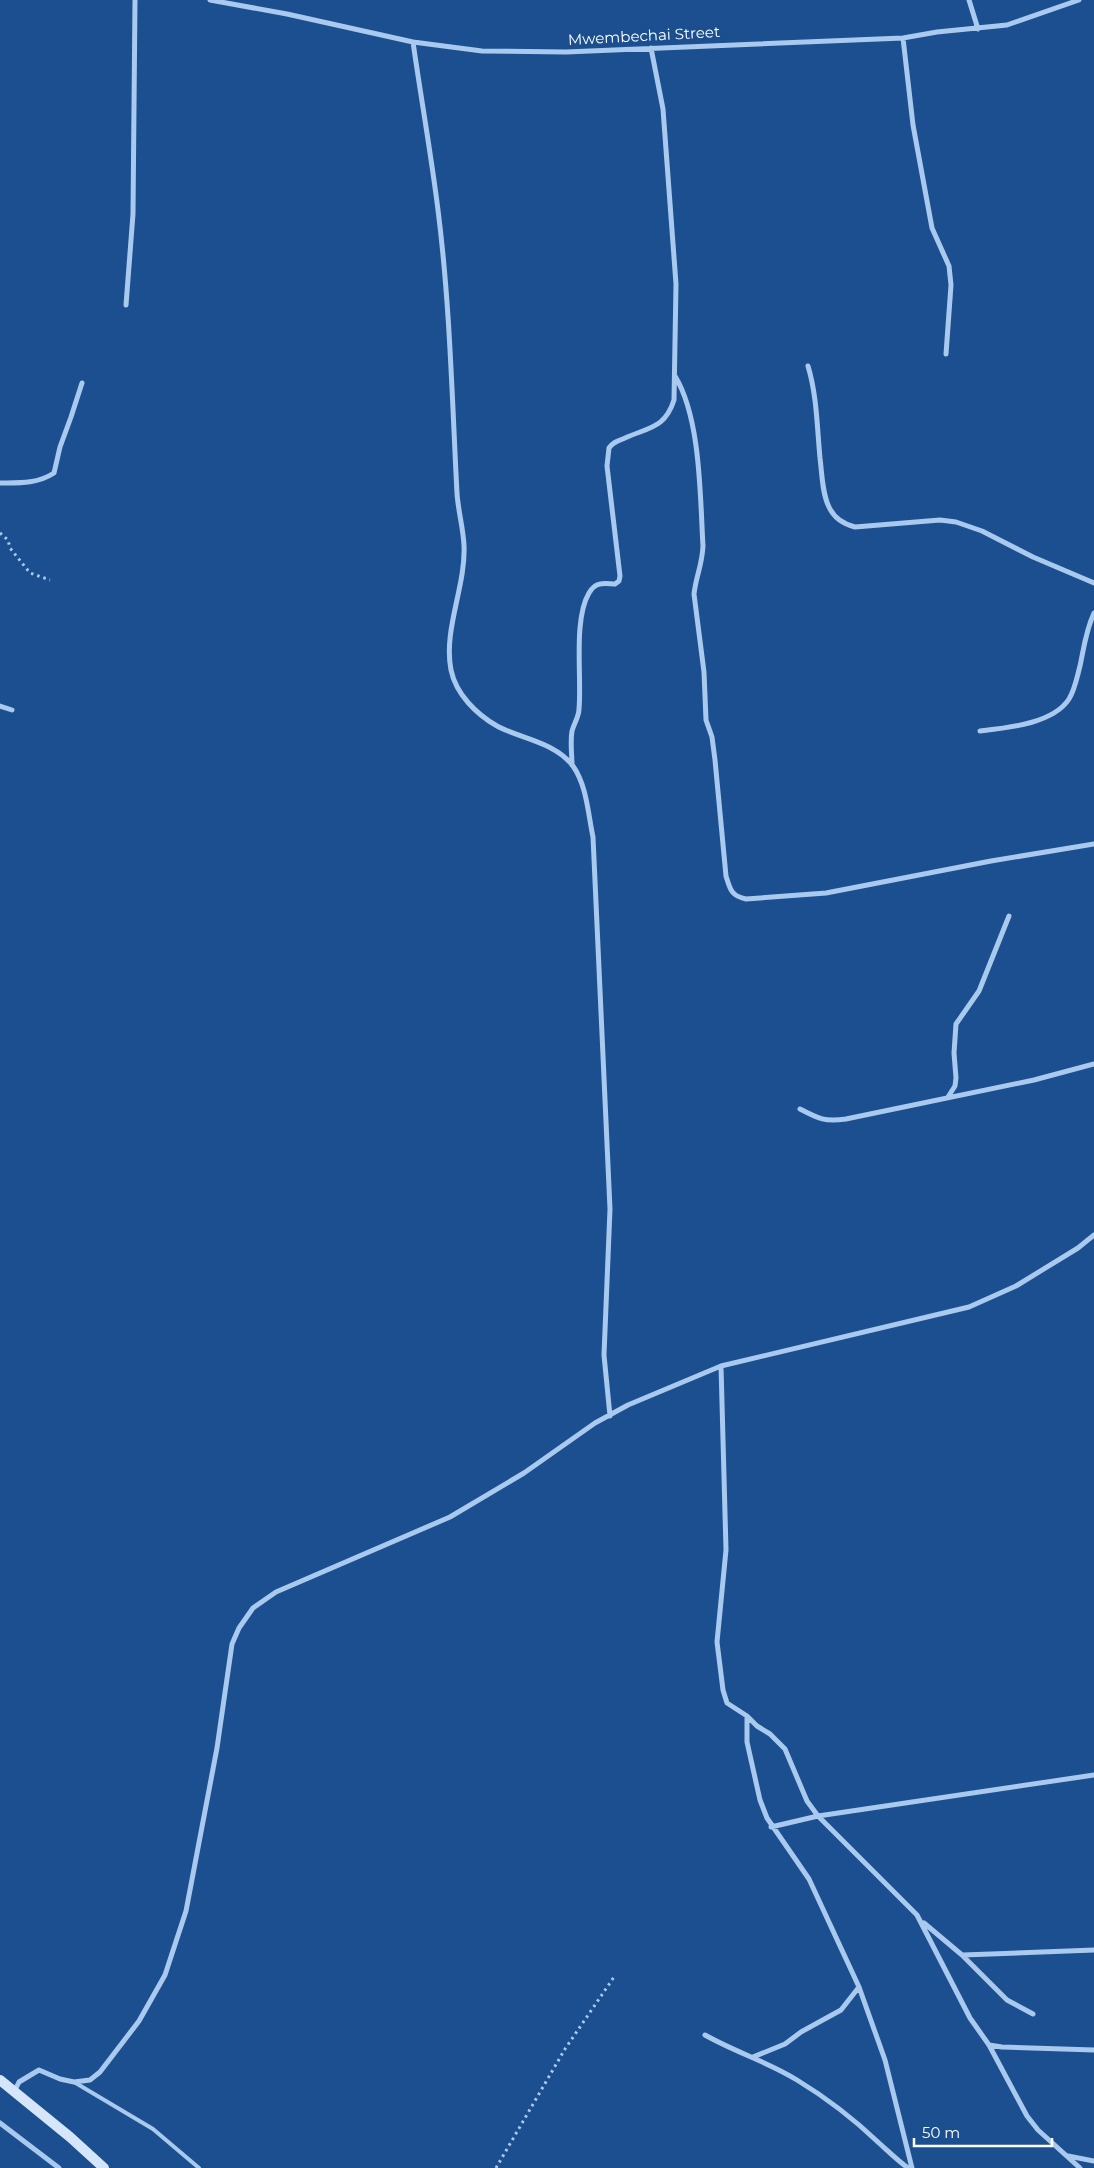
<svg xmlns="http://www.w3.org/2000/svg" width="1094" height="2168" font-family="Montserrat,sans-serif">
	<rect width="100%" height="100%" fill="#1b4f8f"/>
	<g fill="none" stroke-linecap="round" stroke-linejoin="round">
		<!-- path -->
		<path stroke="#a9c9ee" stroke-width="3" stroke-dasharray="2.5 4" stroke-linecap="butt" d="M0 533 8 540 10 548 30 573 50 580
			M496 2168 565 2049 614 1977"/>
		<!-- lane -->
		<path stroke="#a9c9ee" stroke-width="4" d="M74 2082 153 2129 199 2168"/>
		<!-- street -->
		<path stroke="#a9c9ee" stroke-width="5" d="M210 0 287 14 413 42 482 51 566 52 903 38 937 32 1007 25 1079 0
			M969 0 978 29
			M903 38 913 125 932 228 949 266 951 285 946 354
			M413 42C421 98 431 154 438 210 450 304 452 399 457 493 458 510 463 527 464 545 466 586 443 630 451 670 456 694 476 714 497 726 521 739 555 742 573 766 587 786 588 814 593 837L610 1209 604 1355 610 1416
			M126 305 133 214 135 0
			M808 366C817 396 817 427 820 458 822 473 822 493 829 507 834 518 843 524 855 527L940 520 956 522 982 531 1033 557 1094 583
			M675 376C701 419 700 497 703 546 702 566 696 576 694 594L704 672 706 720 712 737 715 760 726 876C730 889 731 896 746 899L826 893 991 861 1094 844
			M0 483C20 483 37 484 54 473L60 447 71 417 82 383
			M0 706 12 710
			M980 731C1006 728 1053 724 1069 699 1075 689 1077 677 1080 666 1084 647 1086 630 1094 613
			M572 765C572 754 570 742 572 731 574 723 579 717 579 709 582 678 573 620 589 593 595 582 603 583 615 584L619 581 620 576 607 466 609 448C613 442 618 441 625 438 650 427 665 428 674 400L676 284 663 109 651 48
			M948 1097 955 1086 956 1078 954 1053 956 1024 979 991 1009 916
			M800 1109C819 1119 825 1122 846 1119L1034 1080 1094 1064
			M721 1366 726 1550 717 1642 723 1690 727 1703 747 1716 757 1726 770 1734 785 1749 807 1801 818 1816 917 1915 970 2018 989 2045 1027 2116 1038 2130 1080 2168
			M747 1716V1742L760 1800 767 1818 809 1879 859 1987 885 2060 912 2168
			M771 1827 818 1816 1094 1775
			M924 1923 962 1955 1007 2000 1033 2014
			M963 1955 1094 1950
			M705 2035C735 2052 768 2062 797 2080 825 2097 856 2121 879 2143 889 2152 897 2160 908 2168
			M989 2045 1002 2047 1094 2050
			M753 2057 785 2044 801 2032 841 2010 859 1987
			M14 2092 19 2082 39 2070 60 2079 74 2082 90 2080 100 2072 139 2021 165 1975 186 1911 217 1748 232 1644 239 1628 253 1608 276 1592 450 1517 524 1473 595 1423 628 1405 721 1366 969 1307 1016 1286 1078 1248 1094 1235
			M0 2123 59 2168
			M1068 2156 1094 2161"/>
		<!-- secondary -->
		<path stroke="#d6e6fa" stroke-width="10" d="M0 2080 70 2137 104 2168"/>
	</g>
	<g text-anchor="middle" stroke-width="4.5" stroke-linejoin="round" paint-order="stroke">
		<!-- street labels -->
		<g font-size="15" fill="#fff" stroke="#1b4f8f">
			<text transform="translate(644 36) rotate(-3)" y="5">Mwembechai Street</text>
		</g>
	</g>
	<!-- scale -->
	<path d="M914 2138v8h138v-8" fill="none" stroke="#ffffff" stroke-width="2.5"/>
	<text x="922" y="2138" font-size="15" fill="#ffffff" stroke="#1b4f8f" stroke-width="4" paint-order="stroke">50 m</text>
</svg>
